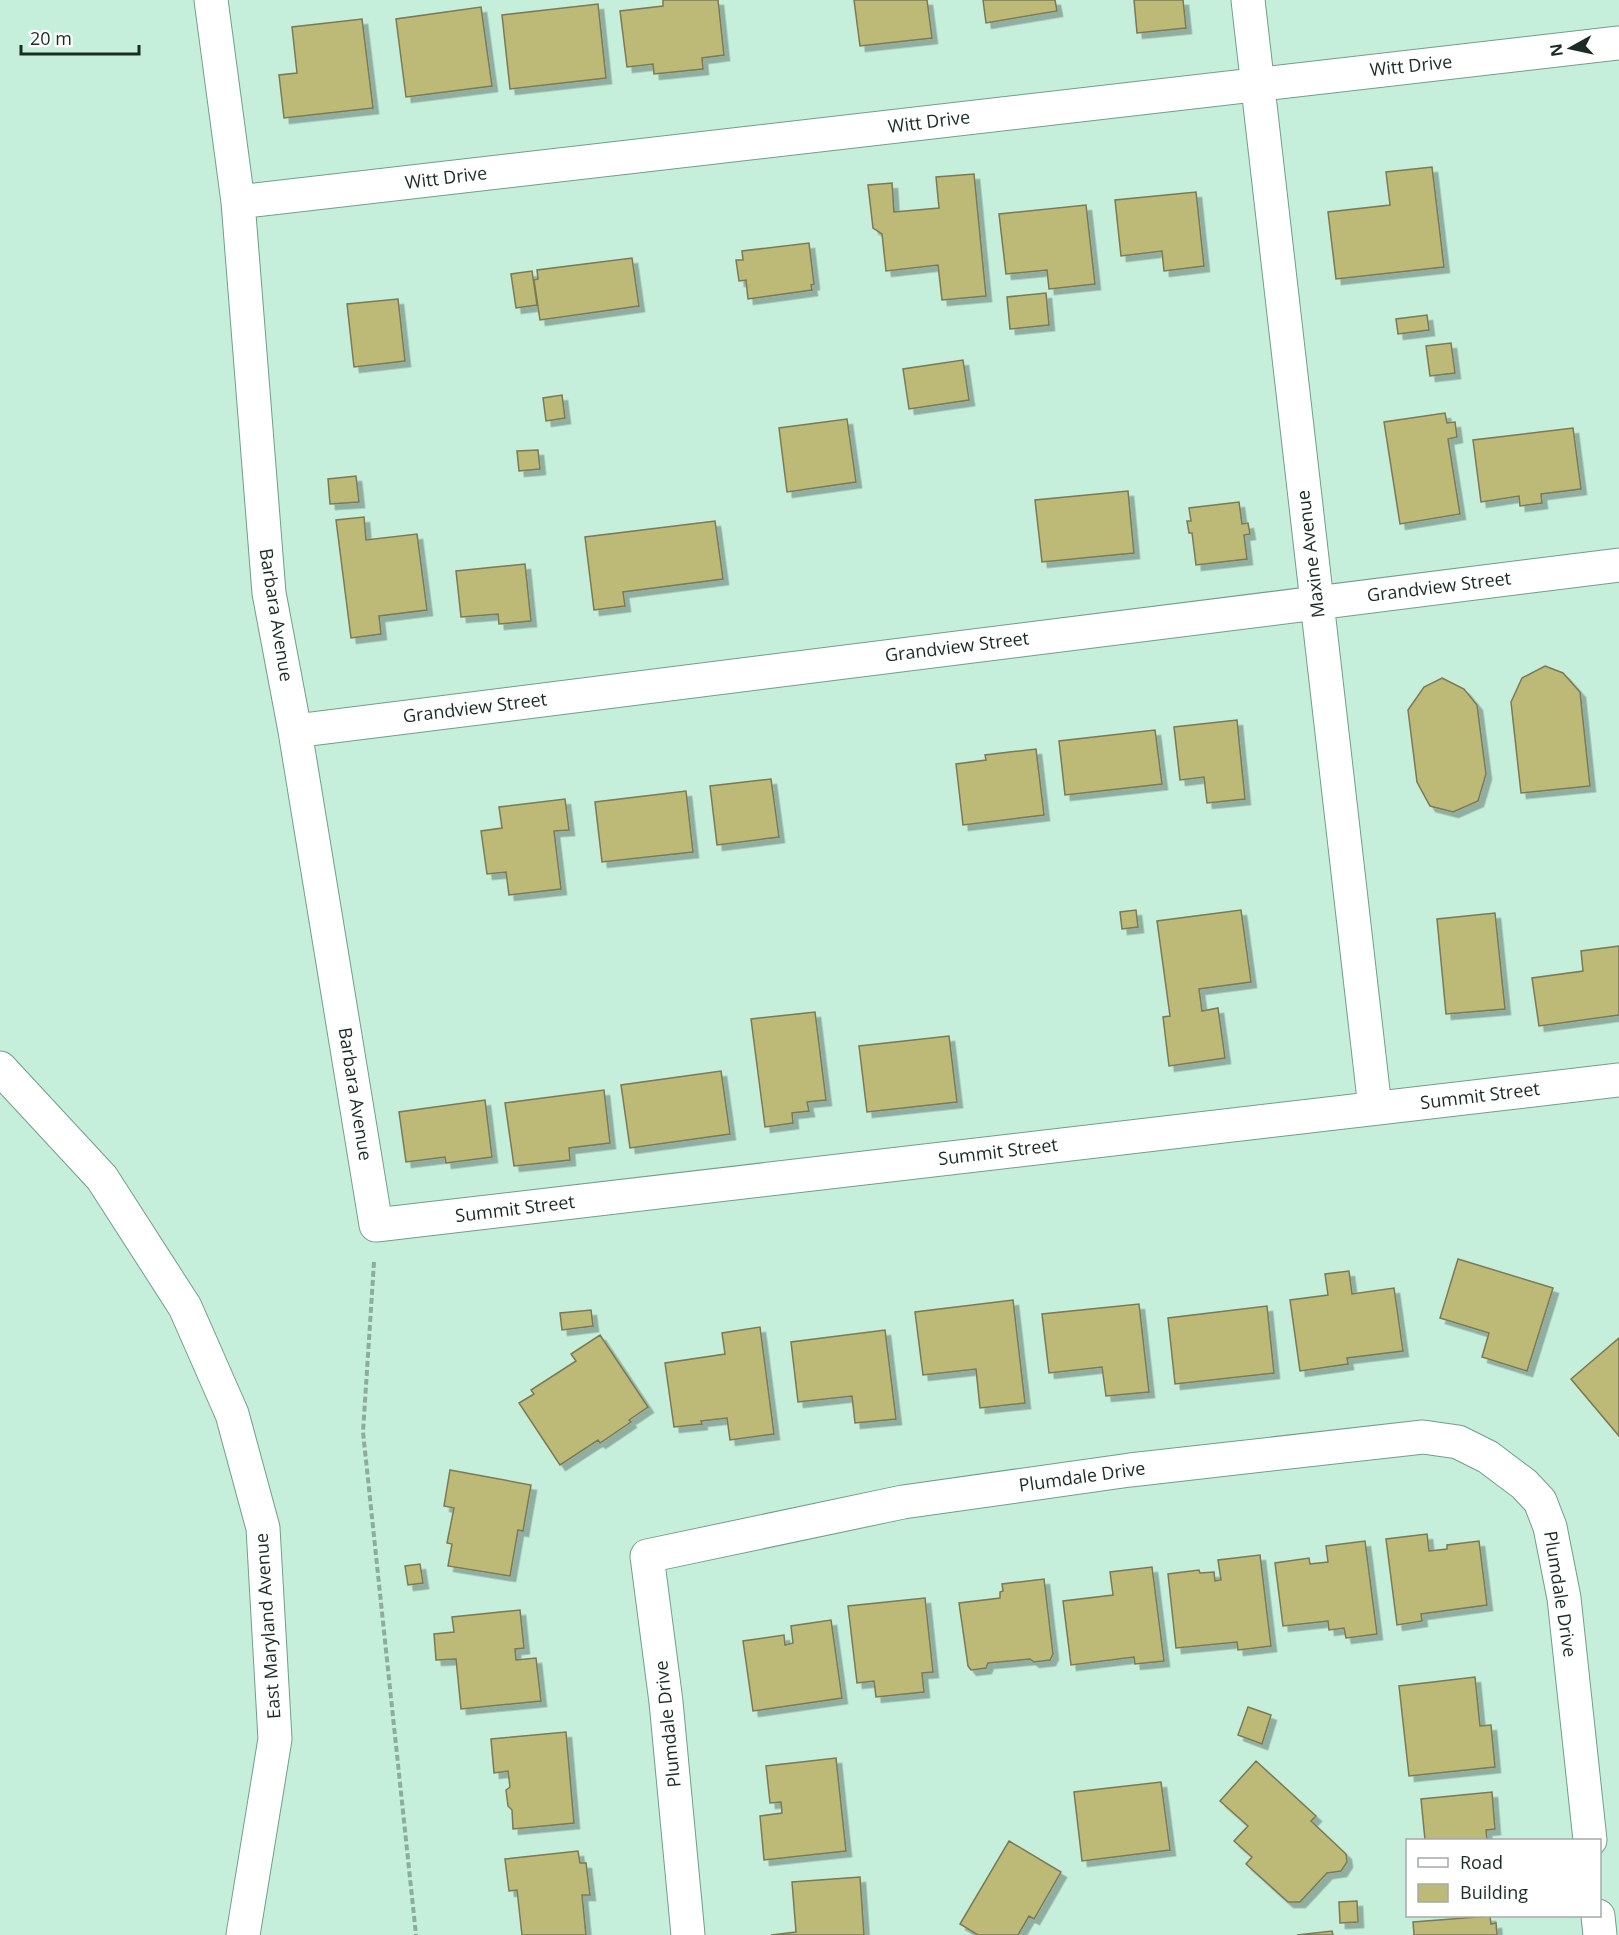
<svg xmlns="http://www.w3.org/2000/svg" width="1619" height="1935" font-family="'Open Sans',sans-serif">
	<defs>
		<filter id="shadow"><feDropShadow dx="5.5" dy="5.5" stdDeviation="0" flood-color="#0004"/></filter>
	</defs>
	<rect width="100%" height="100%" fill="#c5efdb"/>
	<!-- building -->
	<path fill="#bdb976" stroke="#7c7956" stroke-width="1.5" filter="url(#shadow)" d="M663 0H718L724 55 702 58 703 69 654 74 653 64 627 67 620 11 663 6Z
		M854 0H927L932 38 860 46Z
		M983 0H1055L1057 11 986 23Z
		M1134 0H1183L1186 28 1137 33Z
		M598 4 606 78 510 89 502 15Z
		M481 7 492 86 406 97 396 19Z
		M362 19 373 108 284 118 279 75 297 73 292 27Z
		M1432 167 1444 267 1336 279 1328 212 1390 205 1386 172Z
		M974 174 986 296 942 300 938 265 886 271 882 234 873 228 868 185 892 183 894 212 939 208 936 177Z
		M1196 192 1204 266 1164 271 1162 251 1121 256 1115 200Z
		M1086 205 1095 284 1049 289 1047 270 1006 274 999 214Z
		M809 243 814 284 811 285 812 290 748 299 746 280 739 281 736 260H743L742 251Z
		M632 258 639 306 540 320 534 280 538 279 537 270Z
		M532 271 537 305 516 308 511 274Z
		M1046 293 1049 325 1010 329 1007 297Z
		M398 299 405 361 354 367 347 304Z
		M1427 315 1429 330 1398 334 1396 319Z
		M1451 343 1455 373 1430 376 1426 346Z
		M963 360 969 400 909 409 903 369Z
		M562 395 565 418 546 421 543 398Z
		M1445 413 1447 423 1455 422 1457 437 1448 439 1460 514 1400 524 1384 422Z
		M847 419 856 482 787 492 779 428Z
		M1573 428 1581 489 1541 494 1542 503 1520 506 1519 496 1481 502 1473 440Z
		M538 450 540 469 519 471 517 451Z
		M356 476 359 502 330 504 328 479Z
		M1128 491 1134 553 1042 562 1035 500Z
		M1239 502 1242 524 1248 523 1250 534 1244 535 1247 559 1196 565 1192 533H1189L1187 521H1191L1189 508Z
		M364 517 366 540 417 534 427 610 379 616 381 634 351 638 336 520Z
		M715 521 723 579 623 592 625 606 594 610 585 537Z
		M525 564 531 621 499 624 498 614 461 617 456 571Z
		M1545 666 1563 673 1580 692 1590 786 1521 793 1511 702 1522 678Z
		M1442 678 1464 689 1477 705 1486 774 1478 801 1453 812 1430 806 1417 782 1408 710 1424 687Z
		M1237 720 1245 799 1207 803 1204 777 1180 780 1174 727Z
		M1155 730 1162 784 1065 795 1059 741Z
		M1036 749 1044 815 963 825 956 764 986 760 985 755Z
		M771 779 779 837 717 845 710 786Z
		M686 791 693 852 602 862 595 802Z
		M565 799 569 830 554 831 561 889 509 895 506 872 487 874 481 831 502 828 499 807Z
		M1136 910 1138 927 1122 929 1120 912Z
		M1241 910 1251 982 1199 989 1202 1011 1218 1008 1225 1058 1169 1066 1163 1017 1170 1016 1157 921Z
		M1495 913 1505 1009 1446 1014 1437 919Z
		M1619 946V1015L1539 1026 1532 978 1583 971 1581 951Z
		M815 1012 826 1100 807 1102 809 1111 792 1113 793 1123 765 1127 751 1019Z
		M949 1036 957 1102 867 1112 859 1046Z
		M721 1071 730 1134 630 1148 621 1085Z
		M604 1090 610 1143 569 1148 570 1160 514 1166 505 1103Z
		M485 1100 492 1157 446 1163 445 1157 406 1162 399 1112Z
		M1458 1259 1553 1288 1527 1371 1482 1357 1489 1333 1440 1318Z
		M1349 1271 1352 1294 1394 1288 1403 1351 1347 1358 1348 1364 1300 1371 1290 1300 1328 1295 1325 1274Z
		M1013 1300 1025 1403 980 1408 976 1369 923 1375 915 1312Z
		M1139 1304 1149 1392 1106 1396 1102 1367 1049 1373 1042 1314Z
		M1267 1306 1274 1373 1175 1384 1168 1318Z
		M591 1310 593 1326 562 1330 560 1313Z
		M760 1327 774 1434 730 1440 727 1418 701 1421 702 1424 674 1427 665 1363 725 1354 722 1333Z
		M885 1330 896 1419 855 1423 852 1396 798 1402 791 1342Z
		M600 1335 648 1407 629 1420 631 1422 600 1443 598 1440 560 1465 519 1403 534 1394 531 1390 576 1361 571 1354Z
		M1619 1338V1436L1571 1379Z
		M450 1470 531 1485 523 1531 518 1530 510 1576 448 1566 452 1544 447 1543 454 1508 444 1506Z
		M1427 1534 1429 1551 1447 1549V1545L1479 1541 1487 1605 1421 1614 1422 1621 1397 1625 1386 1539Z
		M1365 1541 1377 1634 1346 1638 1344 1628 1329 1630 1328 1621 1283 1626 1275 1563 1309 1558 1310 1564 1328 1562 1326 1546Z
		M1260 1555 1271 1646 1238 1650 1237 1642 1176 1648 1168 1574 1199 1570 1200 1573 1214 1572 1215 1581 1221 1580 1218 1560Z
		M420 1564 423 1583 408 1585 405 1566Z
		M1152 1567 1164 1661 1135 1664 1134 1657 1071 1665 1063 1601 1113 1595 1110 1572Z
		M1044 1579 1053 1654 1050 1660 1034 1662 1030 1659 988 1663 986 1668 971 1670 968 1666 959 1603 1000 1598V1592L1003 1591 1002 1584Z
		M925 1598 933 1672 922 1673 924 1692 876 1697 874 1681 857 1683 848 1606Z
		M520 1610 524 1648 515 1649 516 1660 536 1658 541 1701 461 1709 456 1659 436 1660 434 1634 454 1632 452 1617Z
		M831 1620 842 1698 753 1711 743 1641 784 1635 785 1645 793 1643 791 1626Z
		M1475 1677 1480 1726 1491 1725 1495 1767 1409 1776 1399 1686Z
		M1248 1707 1271 1715 1262 1744 1238 1735Z
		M566 1732 574 1823 513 1829 512 1810 508 1806 506 1790 510 1787 508 1771 494 1773 491 1739Z
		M836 1758 846 1851 764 1860 760 1816 782 1813 781 1802 770 1803 766 1766Z
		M1256 1761 1316 1816 1311 1821 1346 1854 1347 1862 1341 1871 1327 1873 1300 1902H1288L1246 1864 1252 1857 1234 1841 1248 1826 1220 1801Z
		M1161 1782 1170 1850 1082 1861 1074 1792Z
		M1492 1792 1495 1829 1486 1830 1487 1840H1425L1421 1799Z
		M1009 1841 1061 1872 1034 1919 1029 1916 1018 1935H978L960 1924Z
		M578 1851 580 1863H586L590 1895H582L586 1935H522L517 1890 509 1891 505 1859Z
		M860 1877 864 1935H771L796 1932 792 1882Z
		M1357 1901 1358 1922 1340 1923 1339 1902Z
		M1490 1916 1491 1924 1496 1923 1497 1935H1414L1413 1922Z
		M1332 1931 1333 1935H1297Z"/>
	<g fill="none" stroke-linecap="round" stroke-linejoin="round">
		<defs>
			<path id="street" d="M211 0 238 202 269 593 295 731 376 1225 1619 1080
				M1248 0 1375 1108
				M238 202 1619 43
				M295 731 1619 565
				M1598 1916 1600 1935
				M688 1935 666 1702 647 1556 903 1502 1130 1470 1423 1437 1458 1442 1488 1457 1524 1484 1540 1501 1550 1527 1564 1598 1590 1840"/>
			<path id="secondary" d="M0 1068 102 1178 185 1307 232 1414 263 1528 275 1739 243 1935"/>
		</defs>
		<!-- street casing -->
		<use href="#street" stroke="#749c8a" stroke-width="35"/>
		<!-- secondary casing -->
		<use href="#secondary" stroke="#749c8a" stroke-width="35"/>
		<!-- path -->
		<path stroke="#8cad9d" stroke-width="4" stroke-dasharray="6 3" stroke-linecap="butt" d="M374 1262 363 1432 416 1935"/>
		<!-- street -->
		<use href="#street" stroke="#fff" stroke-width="33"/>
		<!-- secondary -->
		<use href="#secondary" stroke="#fff" stroke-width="33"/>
	</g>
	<g text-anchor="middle" stroke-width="4.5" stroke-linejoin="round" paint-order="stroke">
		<!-- street labels -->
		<g font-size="18" fill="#1b2c24" stroke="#fff">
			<text transform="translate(1411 66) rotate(-6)" y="6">Witt Drive</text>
			<text transform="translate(929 122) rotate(-7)" y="6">Witt Drive</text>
			<text transform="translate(446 178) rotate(-7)" y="6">Witt Drive</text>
			<text transform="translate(1311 554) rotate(-97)" y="6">Maxine Avenue</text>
			<text transform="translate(1439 587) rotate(-7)" y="6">Grandview Street</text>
			<text transform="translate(276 615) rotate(81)" y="6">Barbara Avenue</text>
			<text transform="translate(957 647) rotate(-7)" y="6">Grandview Street</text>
			<text transform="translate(475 708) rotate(-7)" y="6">Grandview Street</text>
			<text transform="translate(355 1094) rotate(81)" y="6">Barbara Avenue</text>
			<text transform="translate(1480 1096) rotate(-7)" y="6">Summit Street</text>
			<text transform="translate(998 1152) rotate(-7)" y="6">Summit Street</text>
			<text transform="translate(515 1209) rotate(-7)" y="6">Summit Street</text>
			<text transform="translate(1082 1477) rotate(-8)" y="6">Plumdale Drive</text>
			<text transform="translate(1560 1594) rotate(81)" y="6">Plumdale Drive</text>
			<text transform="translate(268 1626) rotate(-94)" y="6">East Maryland Avenue</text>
			<text transform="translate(668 1724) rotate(-96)" y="6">Plumdale Drive</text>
		</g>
	</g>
	<!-- legend -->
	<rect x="1406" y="1839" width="195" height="78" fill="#ffffff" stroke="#a4aba7" stroke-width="1.5"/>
	<rect x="1418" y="1858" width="30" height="9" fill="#ffffff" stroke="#a4aba7" stroke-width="1.5"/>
	<text x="1460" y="1869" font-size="18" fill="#1b2c24">Road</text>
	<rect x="1418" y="1884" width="30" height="18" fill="#bdb976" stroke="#a4aba7" stroke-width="1.5"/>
	<text x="1460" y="1899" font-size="18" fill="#1b2c24">Building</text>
	<!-- north arrow -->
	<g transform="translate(1571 48) rotate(262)" stroke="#ffffff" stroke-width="4.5" paint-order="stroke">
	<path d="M0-4.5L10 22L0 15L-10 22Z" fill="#1b2c24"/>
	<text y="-9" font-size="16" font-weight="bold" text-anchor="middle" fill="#1b2c24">N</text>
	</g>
	<!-- scale -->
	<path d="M21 45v9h118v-9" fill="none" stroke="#1b2c24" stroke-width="3"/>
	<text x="30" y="45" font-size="18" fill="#1b2c24" stroke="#ffffff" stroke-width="4.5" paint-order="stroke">20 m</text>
</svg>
